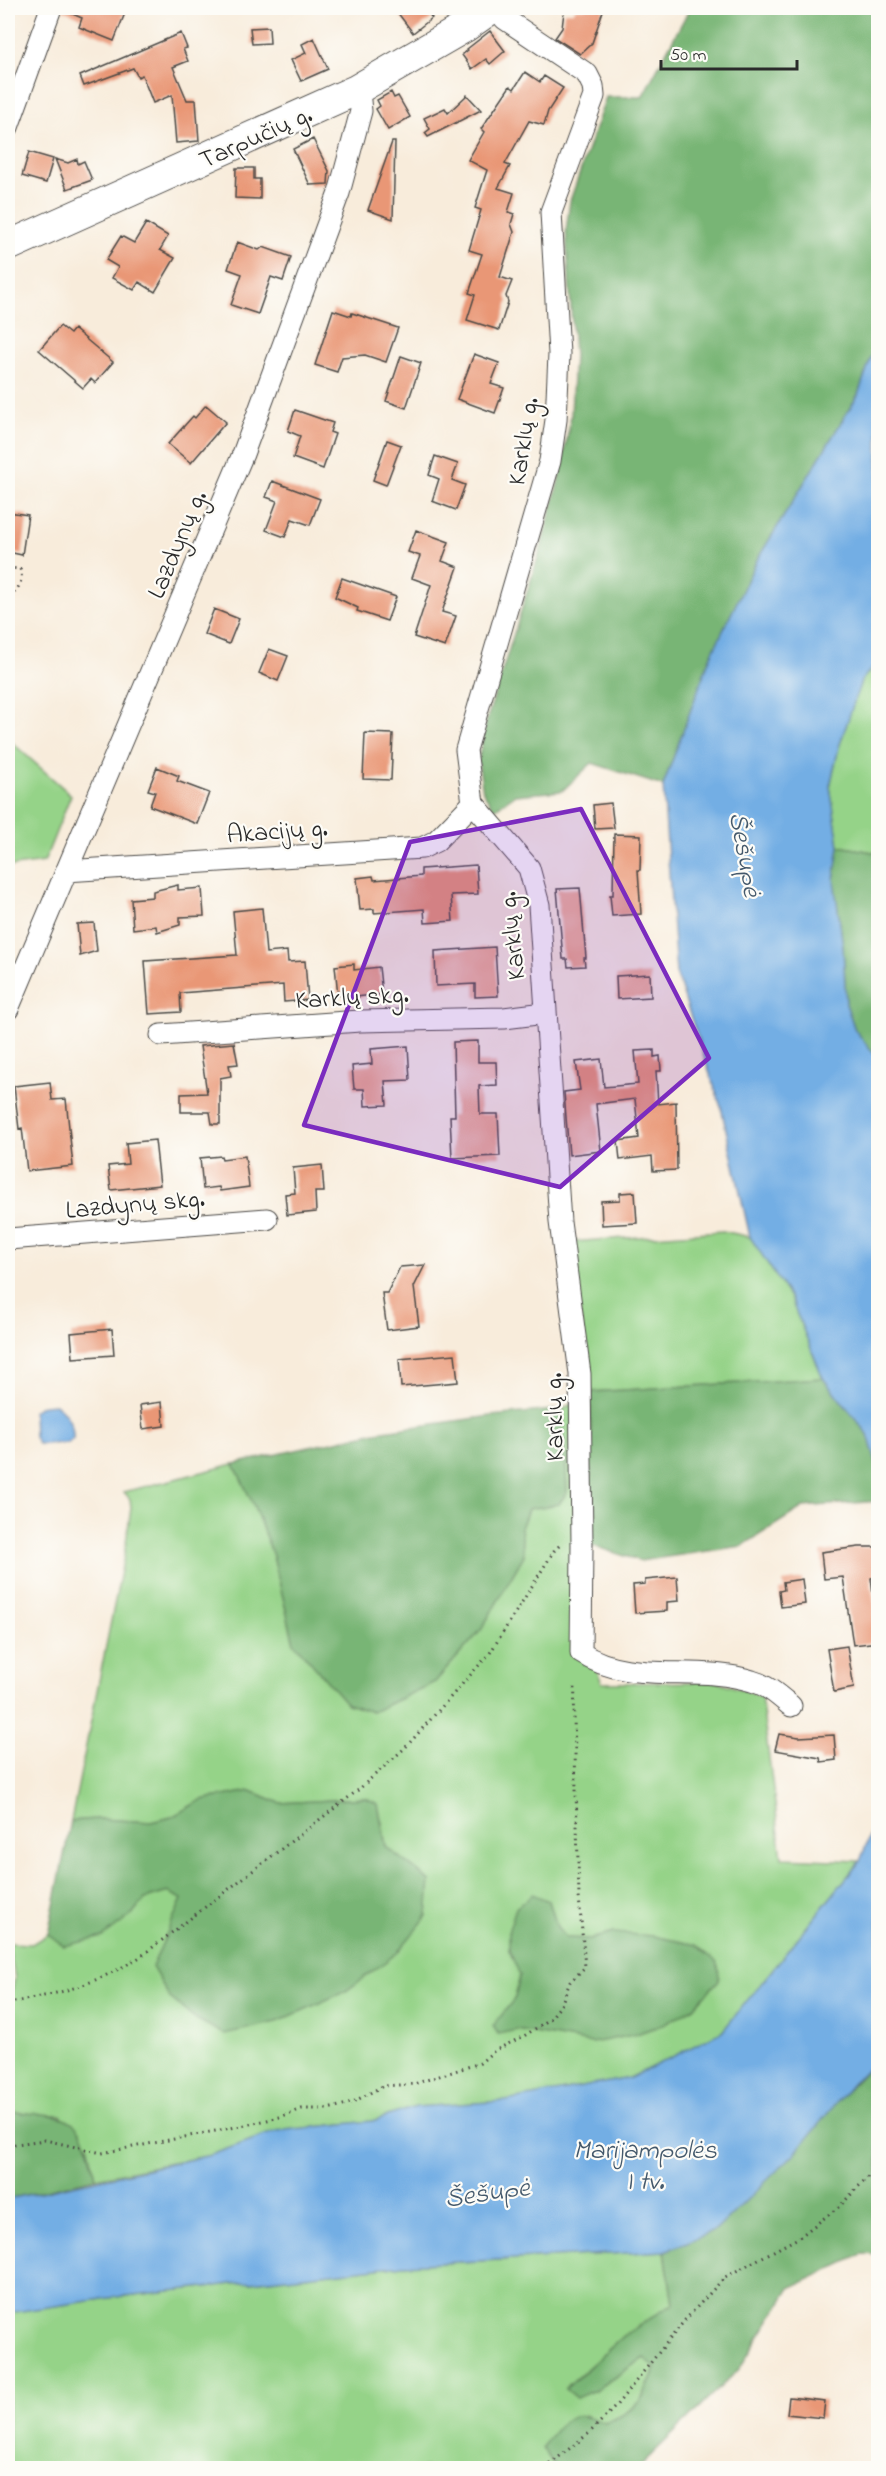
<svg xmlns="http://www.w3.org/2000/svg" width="886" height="2476" font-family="'Indie Flower',sans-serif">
	<rect width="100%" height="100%" fill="#fdfcf7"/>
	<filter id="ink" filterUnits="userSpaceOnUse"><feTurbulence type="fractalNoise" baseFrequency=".0167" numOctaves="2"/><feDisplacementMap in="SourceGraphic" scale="12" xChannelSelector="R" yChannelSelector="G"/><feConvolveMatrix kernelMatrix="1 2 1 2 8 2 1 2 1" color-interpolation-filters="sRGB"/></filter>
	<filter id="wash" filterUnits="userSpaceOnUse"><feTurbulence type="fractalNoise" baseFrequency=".008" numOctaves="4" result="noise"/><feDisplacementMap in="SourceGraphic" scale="24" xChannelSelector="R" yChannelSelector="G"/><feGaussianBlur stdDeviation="1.35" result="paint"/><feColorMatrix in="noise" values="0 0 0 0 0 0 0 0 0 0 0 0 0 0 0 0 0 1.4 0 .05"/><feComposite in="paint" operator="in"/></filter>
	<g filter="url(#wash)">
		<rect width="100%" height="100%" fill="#f8ecdb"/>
		<!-- green -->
		<path fill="#95d388" stroke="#607f5a" stroke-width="1.5" fill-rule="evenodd" d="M878 661V853L839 846 830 786 839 747 861 681Z
			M8 739 71 795 44 862 8 867Z
			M723 1231 750 1237 790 1297 823 1378 591 1392 588 1648 602 1683 719 1682 761 1696 782 1858 860 1861 722 2032 630 2078 506 2101 416 2107 372 2121 276 2131 211 2155 96 2178 88 2144 61 2115 8 2114V2009L15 1978 8 1943 32 1944 48 1934 64 1946 133 1914 145 1899 168 1892 183 1899 179 1910 430 1881 386 1847 382 1822 366 1798 280 1803 251 1791 201 1800 172 1817 151 1822 98 1819 71 1821 124 1556 131 1508 130 1499 124 1492 234 1464 254 1506 273 1556 294 1643 372 1712 435 1682 481 1630 524 1555 521 1528 528 1509 542 1506 567 1492 563 1409 591 1392 570 1242ZM549 1901 557 1927 566 1938 590 1939 614 1933 592 2043 494 2026 515 1998 521 1975 509 1950Z
			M665 2251 673 2304 626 2334 565 2388 576 2398 644 2357 655 2368C644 2401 637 2410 605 2423L584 2415 542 2447 556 2468H8V2313L116 2297 403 2265Z"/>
		<!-- forest -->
		<path fill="#78b574" stroke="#527050" stroke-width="1.5" d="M690 8H878V337L858 395 757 560 709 660 663 786 592 763 562 791 515 795 494 809 483 792 478 761 487 719 541 548 560 476 571 416 574 355 566 231 570 201 606 97H642Z
			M839 846 878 853V1059L855 1030 846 1004 843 947 834 880Z
			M823 1378 868 1434 878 1469V1501L803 1507 742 1546 640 1561 591 1545V1392Z
			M563 1409 567 1492 559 1504 528 1509 521 1528 524 1555 481 1630 435 1682 372 1712 347 1704 294 1643 273 1556 254 1506 234 1464 376 1432 491 1416Z
			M251 1791 280 1803 366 1798 378 1804 386 1847 430 1881 427 1916 397 1953 346 1991 277 2022 224 2034 196 2019 170 1998 152 1967 182 1899 168 1892 145 1899 133 1914 103 1937 64 1946 48 1934 71 1821 98 1819 151 1822 172 1817 201 1800Z
			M532 1894 549 1901 557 1927 566 1938 590 1939 614 1933 653 1936 696 1945 718 1963 719 1980 693 2008 665 2024 633 2035 592 2043 517 2030 498 2034 493 2026 515 1998 520 1975 509 1950V1929L516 1908Z
			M878 2058V2255L863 2254 790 2288 739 2369 638 2468H556L542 2447C565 2419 567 2407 605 2423 637 2411 644 2401 655 2368L644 2358 595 2390 576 2398 565 2389 626 2334 673 2304 665 2251 716 2230Z
			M9 2112C73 2116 81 2111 96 2178L8 2199Z"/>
		<!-- water -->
		<path fill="#73aee4" stroke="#4f6c88" stroke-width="1.5" d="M878 337V661L861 681 839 747 830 786 839 846 834 880 843 947 846 1004 855 1030 878 1059V1469L868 1434 823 1378 790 1297 750 1237 721 1107 676 973 663 786 709 660 757 560 858 395Z
			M55 1404C66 1412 74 1425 73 1439L67 1443 38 1444 34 1437 33 1411 43 1405Z
			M878 1814V2058L852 2084 795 2153 716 2230 665 2251 403 2265 116 2297 8 2313V2199L211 2155 276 2131 372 2121 416 2107 506 2101 630 2078 722 2032 860 1861Z"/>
		<g id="blocks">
			<!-- building -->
			<path fill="#e99776" d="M63 8H127L114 41 79 27 82 18 63 10Z
				M394 8H424L432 18 413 33Z
				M576 8H604L592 43 580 54 555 38 562 28 564 12H573Z
				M269 27 270 43 252 44 250 28Z
				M490 31 505 51 490 64 486 59 472 69 462 55 468 50 467 49Z
				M181 33 187 48 183 49 188 61 173 67 187 100H196L199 141 176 143 172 95 153 103 142 75 138 77 133 68 84 86 80 76Z
				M314 38 328 69 301 81 291 60 306 53 302 44Z
				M525 72 540 82 544 76 563 88 548 111 544 125 529 121 505 164 510 166 498 188 514 193 508 212 514 214 511 224 514 232 500 277 512 281 506 296 508 302 499 330 467 320 475 295 469 293 482 254 469 250 481 210 475 208 487 170 468 160 484 132 481 129 510 86 514 89Z
				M391 92 394 98 398 96 410 117 388 130 376 109 380 106 377 100Z
				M467 95 481 110 428 137 425 133 430 129 424 118 445 108 448 113Z
				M313 139 329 171 328 184 310 185 293 149Z
				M392 142H395L393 219 368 210Z
				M29 152 53 159 46 183 22 176Z
				M55 159 68 163 77 159 78 164 84 161 92 180 67 189Z
				M236 168H254V179H260V199L235 198Z
				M146 223 168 236 160 250 175 258 155 292 139 282 134 290 112 278 118 267 106 260 121 236 134 243Z
				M237 242 259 250 263 247 291 257 283 281 271 277 258 314 231 305 242 274 228 269Z
				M333 310 351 316 352 313 398 328 386 362 365 355 342 357 337 372 315 365Z
				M60 326 70 334 74 329 113 362 95 383 91 379 83 388 39 350Z
				M474 354 499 363 491 384 504 388 495 413 457 399Z
				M401 356 421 363 406 408 386 401Z
				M206 405 226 422 191 463 168 444 193 416 195 418Z
				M295 410 333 423 330 432 335 434 323 469 293 458 300 436 288 431Z
				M387 440 401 445 386 485 373 480Z
				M435 456 458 464 452 480 465 485 456 510 432 501 439 479 429 475Z
				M272 481 320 499 310 525 292 519 285 537 266 530 277 501 266 497Z
				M8 512 28 515 22 555 8 552Z
				M416 530 449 542 442 561 458 567 442 612 456 616 445 647 414 637 431 585 412 578 420 556 408 552Z
				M342 578 396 597 387 621 357 611 358 608 335 597Z
				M214 609 239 619 229 644 204 634Z
				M269 649 288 656 278 681 259 673Z
				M365 733 393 734 391 780 363 779Z
				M157 767 179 776 177 781 209 793 197 824 150 806 155 792 148 790Z
				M611 803 614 828 595 829 593 805Z
				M614 834 641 835 640 870H638L641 914 612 916 610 895H613Z
				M476 865 478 894 451 895 453 921 425 923 424 909 374 913V909L360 910 357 878 373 876 374 880 421 876V869Z
				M178 885V890L202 888 204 916 180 917V925L157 932 156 926 133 929 131 899 153 897V891Z
				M580 888 586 958H584L585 966 568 967 567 959H563L557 889Z
				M262 908 266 953 287 951 288 962 305 961 308 1000 284 1002 283 985 180 993 181 1012 149 1014 145 961 237 955 233 911Z
				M94 923 97 951 80 956 77 924Z
				M495 947 498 996 475 997V984L436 986 435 951Z
				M354 964V970L379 967 382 994 347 998V995H338L335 966Z
				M650 974 651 997 617 999 616 976Z
				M478 1041V1062H496L497 1085 479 1086 480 1114H498L500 1156 452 1158 450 1116H455L453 1042Z
				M234 1043 238 1064 229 1065 231 1076 220 1078V1124H212L210 1112H181V1094L207 1093 200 1046Z
				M408 1046 410 1080 385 1081 387 1105 365 1106 364 1089H354L352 1066 372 1064 371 1049Z
				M654 1050V1057L660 1056 661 1071H656L658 1104 676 1102 677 1170 653 1171 652 1156 620 1160 618 1141 639 1138 635 1099 596 1104 601 1151 569 1155 564 1092 580 1090 576 1062 601 1059 604 1087 638 1084 635 1051Z
				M50 1082 52 1100 66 1099 73 1166 27 1171 22 1128 19 1129 14 1086Z
				M155 1140 160 1185 111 1190 108 1166 128 1164 126 1143Z
				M221 1156 222 1159 245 1156 249 1187 220 1191 219 1187 203 1189 200 1158Z
				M322 1165 324 1192H315L316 1212 287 1215 285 1194 295 1193 293 1168Z
				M635 1192 637 1223 602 1225 601 1201 620 1200V1193Z
				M425 1265 414 1287 419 1326 387 1330 382 1293H387L400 1267Z
				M112 1329 114 1355 73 1358 71 1333Z
				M455 1354 458 1382 401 1387 399 1359Z
				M162 1402 164 1426 143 1429 140 1405Z
				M859 1547H877L879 1576 871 1578 879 1642 853 1645 843 1577 824 1579 821 1552Z
				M677 1577 679 1601 667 1602V1611L635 1613 633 1585 645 1584V1580Z
				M802 1579 805 1604 781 1607 779 1591 784 1590 783 1582Z
				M847 1646 854 1688 834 1692 827 1649Z
				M779 1734 799 1737 834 1735 836 1760 821 1762 820 1758 775 1750Z
				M789 2397 825 2401 823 2418 787 2414Z"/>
		</g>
	</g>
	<g filter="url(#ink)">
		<use href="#blocks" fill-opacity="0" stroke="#4a4845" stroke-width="1.5"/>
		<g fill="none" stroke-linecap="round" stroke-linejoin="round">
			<defs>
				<path id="minor" d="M496 8 505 19 587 74 593 86 594 96 551 212 559 354 556 420 550 461 466 750 473 803 529 868 539 905 560 1222 580 1374 582 1544 581 1653C631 1686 696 1663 752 1681 767 1685 779 1696 791 1706
					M8 127 51 8
					M66 871 422 848 436 841 473 803
					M8 1009 243 454 339 193 361 111 360 101 356 90
					M161 1035 360 1021 504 1018 545 1013
					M8 1239 267 1219"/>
				<path id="secondary" d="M8 246 356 90 465 27 492 8"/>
			</defs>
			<!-- minor casing -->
			<use href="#minor" stroke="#4a4845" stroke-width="23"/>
			<!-- secondary casing -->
			<use href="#secondary" stroke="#4a4845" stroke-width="32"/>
			<!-- path -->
			<path stroke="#4a4845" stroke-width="3" stroke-dasharray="1.5 4.5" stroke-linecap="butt" d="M8 568 20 569C25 582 15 592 8 602
				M8 2003C60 1994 94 1985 140 1957L357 1791 405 1748 490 1653 554 1551 562 1543
				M8 2145 45 2140 102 2153 241 2126 280 2117 302 2109H328L351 2103 383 2086 414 2084 480 2063 494 2051 524 2036 550 2019 561 2005 570 1982 585 1967 579 1897 574 1717 575 1685
				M545 2468 588 2434 615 2407 685 2320 725 2277 798 2238 840 2206 878 2166"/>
			<!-- minor -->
			<use href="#minor" stroke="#fff" stroke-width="21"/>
			<!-- secondary -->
			<use href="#secondary" stroke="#fff" stroke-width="30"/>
		</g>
	</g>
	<!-- marked area -->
	<path fill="#7b2cbf" fill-opacity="0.2" stroke="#7b2cbf" stroke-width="4.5" stroke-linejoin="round" d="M581 809 709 1058 560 1187 304 1125 410 842Z"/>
	<g text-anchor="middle" stroke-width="4.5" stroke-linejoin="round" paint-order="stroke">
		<!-- street labels -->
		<g font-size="26" fill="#2b2b2b" stroke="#fdfcf7">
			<text transform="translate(255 136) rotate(-24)" y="9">Tarpučių g.</text>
			<text transform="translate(522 441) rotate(-81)" y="9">Karklų g.</text>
			<text transform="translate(176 544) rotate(-67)" y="9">Lazdynų g.</text>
			<text transform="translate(277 830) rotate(-4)" y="9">Akacijų g.</text>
			<text transform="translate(511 936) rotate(-96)" y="9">Karklų g.</text>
			<text transform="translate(352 996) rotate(-3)" y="9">Karklų skg.</text>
			<text transform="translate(135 1203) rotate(-5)" y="9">Lazdynų skg.</text>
			<text transform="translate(553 1417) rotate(-91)" y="9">Karklų g.</text>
		</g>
		<!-- water labels -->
		<g font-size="27" font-style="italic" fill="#44596c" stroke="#fdfcf7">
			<text transform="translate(746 854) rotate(80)" y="9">Šešupė</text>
			<text x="645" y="2158">Marijampolės<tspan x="645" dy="31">I tv.</tspan></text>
			<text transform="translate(487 2192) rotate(-8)" y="9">Šešupė</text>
		</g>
	</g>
	<!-- margin -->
	<rect width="886" height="2476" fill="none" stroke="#fdfcf7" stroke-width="30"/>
	<!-- scale -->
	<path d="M661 60v9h136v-9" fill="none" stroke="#2b2b2b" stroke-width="3"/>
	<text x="670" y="60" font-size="18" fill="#2b2b2b" stroke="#fdfcf7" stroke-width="4.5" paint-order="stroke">50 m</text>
</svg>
